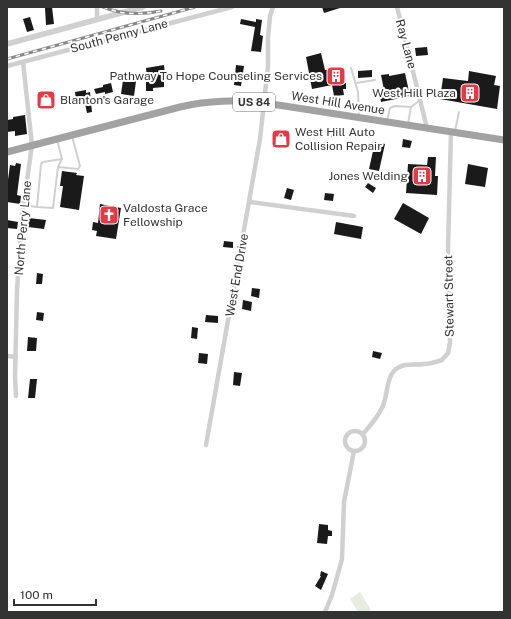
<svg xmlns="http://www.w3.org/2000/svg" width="511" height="619" font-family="'Public Sans',sans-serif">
	<rect width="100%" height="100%" fill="#fff"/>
	<!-- green -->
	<path fill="#e6ecdf" d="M360 592 371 610 368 612H358L350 599Z"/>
	<!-- building -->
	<path fill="#1a1a1a" d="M52 7 54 24 46 25 45 8Z
		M322 7H339L340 8 324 13Z
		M30 17 34 30 27 32 23 19Z
		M241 19 256 22V19L262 20 260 35 263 36 261 52 251 51 255 27 240 24Z
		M427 47 428 55 416 56 415 48Z
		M321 53 325 70 340 68 343 84 346 83V89H343L344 95 334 96 332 85 312 89 306 57Z
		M164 65 165 74H164V87L153 88V91H146V80H147L146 68Z
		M236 65 244 66 241 86 234 85Z
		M372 70V77L358 78V71Z
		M469 71 496 76 494 85 500 86 497 109 440 99 443 78 468 81Z
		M124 73 137 74 134 96 121 94Z
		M405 73 410 96 381 102 380 96 385 95 381 75 389 74V76Z
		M111 83 113 92 105 94V92L96 94 94 89 103 87V85Z
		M86 90V93L90 92 92 112 87 113 84 99 76 100 75 92Z
		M49 91 53 106 42 109 39 93Z
		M25 115 27 134 15 136V131L7 132V120L13 119V117Z
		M333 127 340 128 338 138 331 137Z
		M275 132 289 135 288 145 273 143Z
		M403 139 412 141 410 148 402 147Z
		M375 142 385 144 379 171 369 169Z
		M428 157H436L435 176H438L437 195 406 193 408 164 427 165Z
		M16 163 21 164 17 195 21 196 20 204 7 202V187L10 165 15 166Z
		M468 164 488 168 485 187 465 184Z
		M62 171 77 173 76 175 84 176 79 210 60 207 63 186H60Z
		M368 183 376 188 373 193 365 187Z
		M287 188 294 190 291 200 284 198Z
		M325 193 334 194 333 201 324 200Z
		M403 203 429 218 421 234 394 219Z
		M100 204 121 208 116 239 96 236 97 231 92 230 93 222 98 223Z
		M29 218 46 220 44 229 28 227Z
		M7 220 18 222 17 229 7 228Z
		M336 222 363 227 361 239 334 234Z
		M224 241 233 242V248L223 247Z
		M37 273 43 274 42 284H36Z
		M252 288 260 289 259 298 251 296Z
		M243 300 252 302 251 311 242 309Z
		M37 312 44 313 43 321 36 320Z
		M206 315 218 316V323L205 322Z
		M192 327 198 328 197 339 191 338Z
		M28 337 37 338 36 351H27Z
		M373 351 382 353 380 359 372 357Z
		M199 353 208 354 207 364 198 363Z
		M234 372 242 373 240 386 233 385Z
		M30 379H37L35 398H28Z
		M319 524 328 525V530L332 531V536H328L327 544 317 543Z
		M321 571 328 574 321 590 315 586 321 576H320Z"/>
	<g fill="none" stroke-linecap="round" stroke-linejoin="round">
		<!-- service -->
		<path stroke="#d0d0d0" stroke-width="2" d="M351 68 358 92 359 116
			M356 83 375 80
			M387 121 390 108 395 106 411 107
			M408 124 411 107 420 100
			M455 131 459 112
			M57 140 62 159 43 162 41 164 37 207 53 208 58 167 78 169 80 166 72 136
			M58 167 62 159
			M24 205 37 207"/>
		<!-- minor -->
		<path stroke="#d0d0d0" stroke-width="4.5" d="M397 7 427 128
			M97 20V7
			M7 66 232 7
			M250 202 354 216
			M7 356 16 357
			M16 396 15 376 17 290 22 216 32 145 23 62
			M345 441a10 10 0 1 1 20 0a10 10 0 1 1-20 0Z
			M363 434C371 425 378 417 383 406 389 391 385 369 405 365 411 364 418 365 424 364 430 364 436 362 442 360L448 353 450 343 448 249 451 131
			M206 445 260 139 268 66V38L270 16 273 7
			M325 612 332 595 342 559 344 502 354 451"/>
		<!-- tertiary -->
		<path stroke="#d0d0d0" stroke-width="5.5" d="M7 44 143 7"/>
		<!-- trunk -->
		<path stroke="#a2a2a2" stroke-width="7" d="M7 152 180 107C210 100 234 100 265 103L504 140"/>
		<defs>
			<path id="rail" d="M103 7C122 15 141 15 161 11
				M7 59 195 7"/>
		</defs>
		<!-- rail casing -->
		<use href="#rail" stroke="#888" stroke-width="3"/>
		<!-- rail -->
		<use href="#rail" stroke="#fff" stroke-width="1.5" stroke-dasharray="4.5" stroke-linecap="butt"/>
	</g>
	<!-- icons -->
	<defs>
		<symbol id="building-square" viewBox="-11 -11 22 22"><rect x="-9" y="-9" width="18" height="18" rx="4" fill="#e63946" stroke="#fff"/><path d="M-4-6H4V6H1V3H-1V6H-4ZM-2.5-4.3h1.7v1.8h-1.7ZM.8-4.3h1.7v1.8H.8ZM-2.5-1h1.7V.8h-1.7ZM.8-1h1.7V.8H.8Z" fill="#fff"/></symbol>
		<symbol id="shop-square" viewBox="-11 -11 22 22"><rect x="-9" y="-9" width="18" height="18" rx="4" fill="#e63946" stroke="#fff"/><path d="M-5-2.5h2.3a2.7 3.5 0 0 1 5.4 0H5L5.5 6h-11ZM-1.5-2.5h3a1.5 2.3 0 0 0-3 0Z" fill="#fff"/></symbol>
		<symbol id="church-square" viewBox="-11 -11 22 22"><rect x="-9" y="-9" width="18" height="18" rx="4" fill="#e63946" stroke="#fff"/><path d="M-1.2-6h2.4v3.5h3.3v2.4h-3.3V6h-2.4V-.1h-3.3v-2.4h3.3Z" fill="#fff"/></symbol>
	</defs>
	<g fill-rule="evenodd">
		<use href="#building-square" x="325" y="65" width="22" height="22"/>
		<use href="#building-square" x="459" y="82" width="22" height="22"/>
		<use href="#shop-square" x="35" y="89" width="22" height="22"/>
		<use href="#shop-square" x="270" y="128" width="22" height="22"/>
		<use href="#building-square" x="411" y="165" width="22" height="22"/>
		<use href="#church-square" x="98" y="204" width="22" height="22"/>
	</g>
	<g text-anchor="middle" stroke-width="4" stroke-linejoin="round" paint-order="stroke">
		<!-- shield labels -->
		<rect fill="#fff" stroke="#707070" stroke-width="1" x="233" y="93" width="42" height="18" rx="3"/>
		<g font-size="11" font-weight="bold" fill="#333">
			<text x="254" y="106">US 84</text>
		</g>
		<!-- street labels -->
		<g font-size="12" fill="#333" stroke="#fff">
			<text transform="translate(119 36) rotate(-15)" y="4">South Penny Lane</text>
			<text transform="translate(406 44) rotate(75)" y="4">Ray Lane</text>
			<text transform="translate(338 103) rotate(9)" y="4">West Hill Avenue</text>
			<text transform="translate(23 228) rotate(-85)" y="4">North Perry Lane</text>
			<text transform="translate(237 275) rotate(-80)" y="4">West End Drive</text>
			<text transform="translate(449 296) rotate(-91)" y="4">Stewart Street</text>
		</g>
		<!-- poi labels -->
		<g font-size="12" fill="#333" stroke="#fff" text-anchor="end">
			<text x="322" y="80">Pathway To Hope Counseling Services</text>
			<text x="456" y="97">West Hill Plaza</text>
			<text x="60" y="104" text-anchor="start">Blanton's Garage</text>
			<text x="295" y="136" text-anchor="start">West Hill Auto<tspan x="295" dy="14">Collision Repair</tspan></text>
			<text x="408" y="180">Jones Welding</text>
			<text x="123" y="212" text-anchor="start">Valdosta Grace<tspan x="123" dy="14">Fellowship</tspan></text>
		</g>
	</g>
	<!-- border -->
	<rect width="511" height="619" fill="none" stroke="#333333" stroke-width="16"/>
	<!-- scale -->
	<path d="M14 599v6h82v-6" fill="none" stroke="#333333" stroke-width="2"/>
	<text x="20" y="599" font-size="12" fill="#333333" stroke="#ffffff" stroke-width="3" paint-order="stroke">100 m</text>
</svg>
